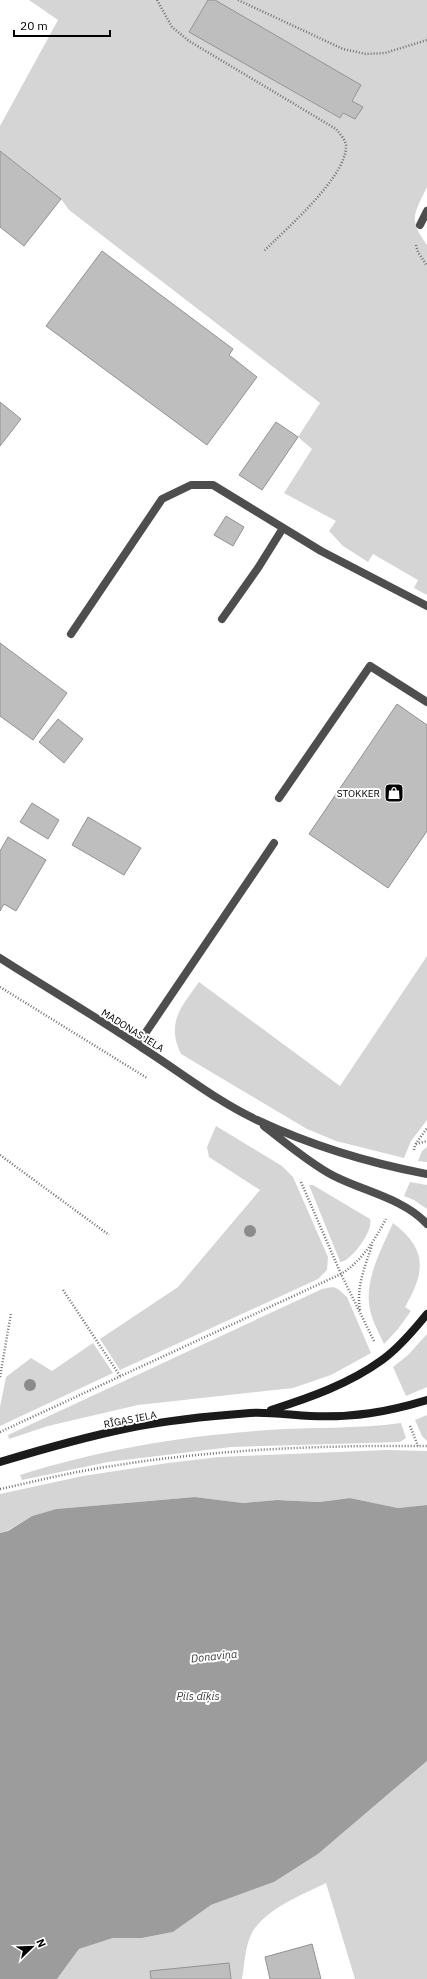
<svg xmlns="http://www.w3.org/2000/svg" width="427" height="1979" font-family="'IBM Plex Sans',sans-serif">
	<rect width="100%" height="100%" fill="#fff"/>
	<!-- green -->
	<path fill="#d5d5d5" d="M29 0H208L189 32 339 118 343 113 355 119 363 107 352 101 361 85 215 0H427V187C414 214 408 219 427 245V595L414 588 418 580 373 554 368 562 343 546 329 531 336 521 284 493 312 449 298 437 320 403 69 210 61 199 0 151V126L58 20Z
		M427 956V1120L411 1141 404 1158 336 1141 307 1129 181 1054C166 1023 181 1007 199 982L340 1086Z
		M216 1126 282 1166 293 1177 328 1257 327 1270 318 1279 120 1370 100 1339 178 1287 260 1190 209 1157 207 1147Z
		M427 1147V1162L418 1161 422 1151Z
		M410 1182 427 1185V1209L414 1200 404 1196Z
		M309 1185H313L370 1219C374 1230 351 1262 340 1262L339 1259Z
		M393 1223C427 1249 426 1271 405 1307L411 1311 398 1329 384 1344C378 1331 370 1317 369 1303 366 1276 383 1246 393 1223Z
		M333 1287 338 1289 347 1297 371 1353 331 1375 293 1388 138 1405 48 1426 9 1439 8 1435 322 1289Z
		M427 1334V1387L406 1396 393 1367 408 1355Z
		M93 1343 113 1373 0 1426V1407L6 1377 31 1358 52 1371Z
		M427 1415V1441L422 1436 415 1420Z
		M401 1423 406 1438 400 1442 231 1447 108 1462 22 1480 20 1475C101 1449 183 1436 268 1430 312 1427 357 1429 401 1423Z
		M387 1450 427 1451V1505L398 1508 350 1498 319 1502 277 1500 243 1503 195 1497 56 1509 32 1516 7 1531 0 1533V1494L83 1476 168 1463 219 1457Z
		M427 1761V1979H355L326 1883C302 1895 272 1906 255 1928 245 1941 245 1963 242 1979H57L79 1949 113 1938H142L173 1932 211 1905 274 1882 318 1854Z"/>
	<!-- water -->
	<path fill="#9c9c9c" d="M195 1497 243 1503 277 1500 319 1502 350 1498 398 1508 427 1505V1761L318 1854 274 1882 211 1905 173 1932 142 1938H113L79 1949 57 1979H0V1533L8 1531 32 1516 56 1509Z"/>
	<!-- building -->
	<path fill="#bebebe" stroke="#929292" d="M208 0H215L361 85 352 101 363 107 355 119 343 113 340 118 189 32Z
		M0 151 61 199 24 246 0 227Z
		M102 251 233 349 229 355 257 377 207 445 46 326Z
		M0 402 21 419 0 446Z
		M276 422 298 437 262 490 239 475Z
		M226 516 244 527 233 546 214 535Z
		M0 643 67 693 33 740 0 716Z
		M397 704 427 725V831L388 888 309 834Z
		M58 719 83 739 64 763 39 742Z
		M32 803 59 820 48 839 20 822Z
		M88 817 141 848 124 875 72 845Z
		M8 837 46 860 16 911 4 904 0 911V851Z
		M312 1944 321 1979H270L265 1957Z
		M229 1963 231 1979H151L150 1971Z"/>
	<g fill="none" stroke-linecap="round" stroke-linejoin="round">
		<!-- path -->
		<path stroke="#707070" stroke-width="2.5" stroke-dasharray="1 2" stroke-linecap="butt" d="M157 0 172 27 189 41 336 129C340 134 347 141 346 148 344 179 286 229 264 251
			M238 0 343 49 366 54 385 53 427 40
			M416 245 418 252 427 266
			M0 987 147 1078
			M416 1144 427 1141
			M414 1150 415 1145 427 1128
			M0 1155 109 1235
			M301 1182 341 1274 374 1341
			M63 1290 120 1376
			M360 1310C356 1287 365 1267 372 1245
			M0 1377 11 1313
			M410 1426 418 1446
			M0 1432 341 1274C362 1261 374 1241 386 1219
			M0 1489C28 1483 55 1476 83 1471 196 1450 312 1445 427 1446"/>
		<!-- lane -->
		<path stroke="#4e4e4e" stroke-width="8" d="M420 225 427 211
			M222 619 258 568 283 528
			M71 634 162 499 191 485H213L321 551 427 606
			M279 798 370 666 427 702
			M138 1044 274 843"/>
		<!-- street -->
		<path stroke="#4e4e4e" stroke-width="8" d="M0 958C47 988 95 1016 141 1047 179 1071 216 1101 257 1120 310 1145 369 1163 427 1174
			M264 1126C286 1143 308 1162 332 1175 362 1191 403 1198 427 1224"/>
		<!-- secondary -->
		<path stroke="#1b1b1b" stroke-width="8" d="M271 1410C309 1398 349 1384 382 1360 399 1348 414 1330 427 1314
			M0 1462C43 1449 85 1437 129 1428 169 1420 209 1416 250 1413 270 1412 290 1415 310 1416 353 1418 387 1412 427 1400"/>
	</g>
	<!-- trees -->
	<g fill="#8b8b8b">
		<circle cx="250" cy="1231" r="6"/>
		<circle cx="30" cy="1385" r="6"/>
	</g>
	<!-- icons -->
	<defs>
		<symbol id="shop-square" viewBox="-11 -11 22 22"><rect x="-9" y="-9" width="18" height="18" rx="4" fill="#000" stroke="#fff"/><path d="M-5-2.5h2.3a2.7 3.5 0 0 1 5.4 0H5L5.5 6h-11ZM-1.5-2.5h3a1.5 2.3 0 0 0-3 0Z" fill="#fff"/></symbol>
	</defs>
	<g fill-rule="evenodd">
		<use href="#shop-square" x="383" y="782" width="22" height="22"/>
	</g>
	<g text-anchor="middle" stroke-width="4" stroke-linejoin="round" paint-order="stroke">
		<!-- poi labels -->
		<g font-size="10" fill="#000" stroke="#fff" text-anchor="end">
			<text x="380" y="797">STOKKER</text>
		</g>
		<!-- street labels -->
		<g font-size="10" fill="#000" stroke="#fff">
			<text transform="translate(133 1030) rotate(32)" y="4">MADONAS IELA</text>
			<text transform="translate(130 1419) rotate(-11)" y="4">RĪGAS IELA</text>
		</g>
		<!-- water labels -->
		<g font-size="11" font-style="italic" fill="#3d3d3d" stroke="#fff">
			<text transform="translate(214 1656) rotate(-6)" y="4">Donaviņa</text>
			<text x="198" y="1700">Pils dīķis</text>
		</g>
	</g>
	<!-- north arrow -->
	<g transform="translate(32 1947) rotate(67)" stroke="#ffffff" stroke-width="3" paint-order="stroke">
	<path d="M0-3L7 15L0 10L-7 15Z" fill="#000000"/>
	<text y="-6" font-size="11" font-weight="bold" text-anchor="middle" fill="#000000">N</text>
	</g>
	<!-- scale -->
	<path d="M14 30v6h96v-6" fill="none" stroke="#000000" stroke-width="2"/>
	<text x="20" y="30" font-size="12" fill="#000000" stroke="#ffffff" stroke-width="3" paint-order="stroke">20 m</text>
</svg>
